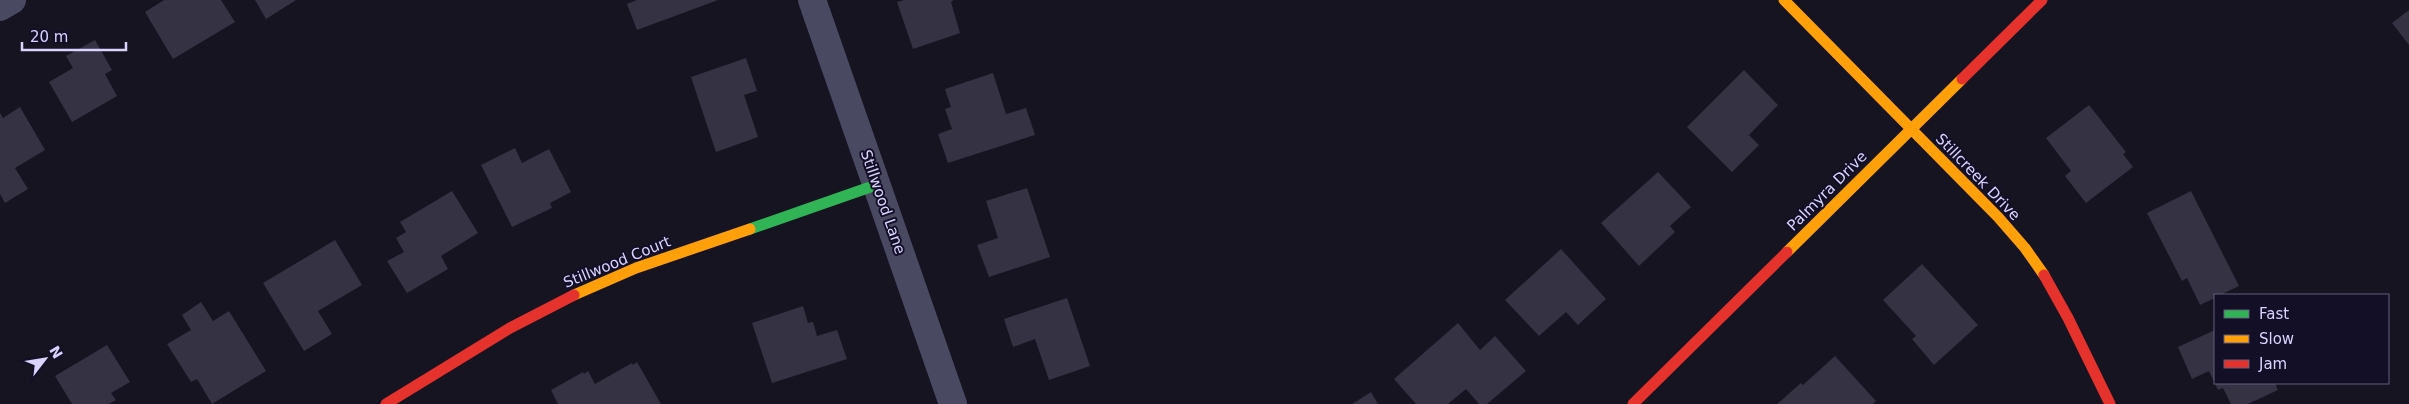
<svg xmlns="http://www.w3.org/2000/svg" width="2409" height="404" font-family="'DejaVu Sans',sans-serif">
	<rect width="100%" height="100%" fill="#161421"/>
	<!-- building -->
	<path fill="#343243" d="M164 0H221L235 22 173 59 145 12Z
		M255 0H296L266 19Z
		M637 0H718L637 30 627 4Z
		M904 0H954L951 2 960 33 913 49 897 2Z
		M2409 10V45L2392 23Z
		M95 40 112 70 105 74 117 96 72 122 49 82 73 68 66 56Z
		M746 58 757 91 744 95 758 137 716 152 691 77Z
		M1744 70 1778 105 1749 135 1759 145 1732 172 1687 127Z
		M993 73 1006 114 1026 108 1035 135 948 163 938 134 952 129 945 109 951 107 945 89Z
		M2089 105 2126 152 2123 154 2133 167 2086 203 2065 176 2071 171 2046 138Z
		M20 107 45 150 15 168 28 189 5 203 0 194V113L3 118Z
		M515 148 522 163 549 149 571 192 550 203 552 208 512 227 481 165Z
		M1658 172 1691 207 1670 226 1675 232 1639 266 1601 223Z
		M1027 188 1050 257 989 277 977 245 998 238 986 201Z
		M452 191 478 233 441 256 448 269 407 293 387 261 404 252 396 238 406 232 400 222Z
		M2191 191 2239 286 2220 295H2215V298L2200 305 2187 278 2182 281 2147 213Z
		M335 240 362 285 318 311 332 334 304 351 263 283Z
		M1561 249 1606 299 1578 325 1566 312 1539 336 1505 300Z
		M1922 264 1978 325 1934 365 1912 339 1916 336 1883 300Z
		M1067 298 1090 366 1049 380 1035 339 1013 347 1004 319Z
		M201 302 213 321 229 311 266 371 212 404 197 379 191 382 167 344 191 330 182 315Z
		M803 306 808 323 813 322 817 336 837 330 847 359 772 383 752 323Z
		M1458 323 1480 350 1495 336 1526 371 1487 404H1479L1466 389 1448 404H1416L1394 379Z
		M2215 330V383H2275L2278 390 2248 404H2231L2223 388 2218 390 2209 371 2192 379 2178 347Z
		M107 345 130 382 111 393 116 400 109 404H72L55 376Z
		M1835 356 1876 401 1873 404H1777L1801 383 1803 385Z
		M637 362 661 404H558L551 390 583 372 584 374 588 371 595 384 632 363 633 365Z
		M1371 392 1378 404H1352Z"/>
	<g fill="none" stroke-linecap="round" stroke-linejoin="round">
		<!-- street -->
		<path stroke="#4a4962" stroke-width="28" d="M812 0 953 404
			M0 7 12 0"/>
		<!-- fast -->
		<path stroke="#30b455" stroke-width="11" d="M750 229 876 185"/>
		<!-- slow -->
		<path stroke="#ff9f0a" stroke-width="11" d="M1784 0 1998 217 2025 248 2044 275
			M1787 252 1962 79
			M574 295 636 268 750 229"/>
		<!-- jam -->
		<path stroke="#e5322d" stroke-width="11" d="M1962 79 2042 0
			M2044 275 2068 318 2110 404
			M386 404 510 328 574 295
			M1633 404 1787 252"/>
	</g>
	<g text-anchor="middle" stroke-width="4" stroke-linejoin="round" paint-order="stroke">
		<!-- street labels -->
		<g font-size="15" fill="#d9d4ff" stroke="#130f26">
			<text transform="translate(1978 177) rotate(46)" y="5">Stillcreek Drive</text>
			<text transform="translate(1827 191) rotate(-45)" y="5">Palmyra Drive</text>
			<text transform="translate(883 202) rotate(71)" y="5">Stillwood Lane</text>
			<text transform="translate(617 262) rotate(-22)" y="5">Stillwood Court</text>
		</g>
	</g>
	<!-- legend -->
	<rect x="2214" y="294" width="175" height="90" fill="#130f26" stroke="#625e7d"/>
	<rect x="2224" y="310" width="25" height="8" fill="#30b455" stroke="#625e7d"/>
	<text x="2259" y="319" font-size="15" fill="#d9d4ff">Fast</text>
	<rect x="2224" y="335" width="25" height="8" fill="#ff9f0a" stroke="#625e7d"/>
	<text x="2259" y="344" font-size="15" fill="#d9d4ff">Slow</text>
	<rect x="2224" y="360" width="25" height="8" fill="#e5322d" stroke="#625e7d"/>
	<text x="2259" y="369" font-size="15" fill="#d9d4ff">Jam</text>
	<!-- north arrow -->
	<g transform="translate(45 359) rotate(59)" stroke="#130f26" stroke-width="4" paint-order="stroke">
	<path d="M0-4L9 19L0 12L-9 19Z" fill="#d9d4ff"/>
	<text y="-8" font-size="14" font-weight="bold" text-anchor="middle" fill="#d9d4ff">N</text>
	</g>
	<!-- scale -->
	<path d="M22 42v8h104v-8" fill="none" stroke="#d9d4ff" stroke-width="2.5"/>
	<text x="30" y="42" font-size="15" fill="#d9d4ff" stroke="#130f26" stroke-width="4" paint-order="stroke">20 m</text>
</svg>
